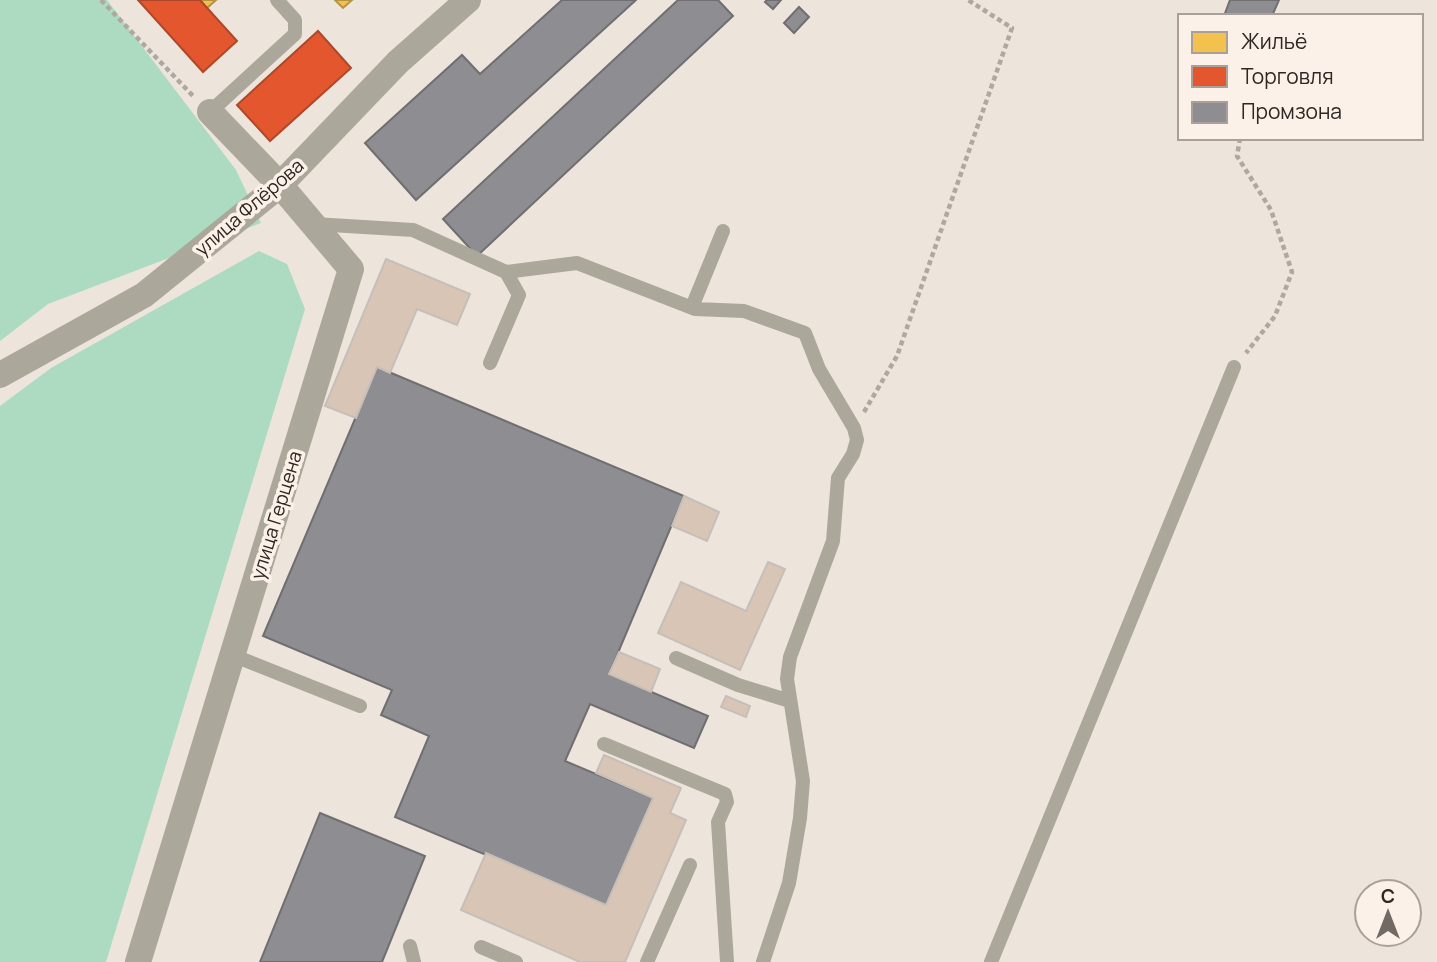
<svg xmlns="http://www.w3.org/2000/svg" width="1437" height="962" font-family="Manrope,sans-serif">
	<rect width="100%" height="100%" fill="#ede4dc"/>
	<!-- green -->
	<path fill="#addbc2" d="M0 0H107L236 170 261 223 48 304 0 341Z
		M259 251 287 264 305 309 106 962H0V406L51 368Z"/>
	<!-- homes -->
	<path fill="#f2c14e" stroke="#b79341" stroke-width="2" d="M200 0H216L207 8Z
		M335 0H352L343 8Z"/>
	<!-- shops -->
	<path fill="#e4572e" stroke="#ad492a" stroke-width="2" d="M138 0H200L237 41 203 72Z
		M318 31 351 68 270 141 237 105Z"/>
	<!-- industry -->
	<path fill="#8d8d92" stroke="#706e70" stroke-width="2" d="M562 0H636L416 200 365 143 462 55 480 74Z
		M678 0H718L733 16 477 256 443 219Z
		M767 0H781L773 9 765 2Z
		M1230 0H1279L1272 16H1224Z
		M799 7 809 17 794 33 784 23Z
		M377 367 684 496 609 674 708 716 694 748 590 704 565 761 653 798 606 905 395 817 429 736 381 715 392 690 263 636Z
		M320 813 425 856 382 962H260Z"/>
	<!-- building -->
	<path fill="#d8c5b5" stroke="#c6bfb9" stroke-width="2" d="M386 259 470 294 457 325 417 309 390 373 377 367 356 418 325 406Z
		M684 496 719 512 707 541 672 526Z
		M768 562 785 569 740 670 658 633 681 582 746 611Z
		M619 652 660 669 651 692 609 674Z
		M726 696 750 706 746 717 721 707Z
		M604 755 681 788 670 813 686 820 625 962H580L461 910 486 853 606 905 653 798 596 773Z"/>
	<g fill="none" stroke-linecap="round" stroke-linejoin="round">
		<!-- path -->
		<path stroke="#afa8a0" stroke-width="4.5" stroke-dasharray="5 3.5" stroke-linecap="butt" d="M101 0 194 97
			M1240 138 1237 156 1271 210 1292 272 1275 316 1246 353
			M864 412 897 356 1012 28 968 0"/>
		<!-- service -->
		<path stroke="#aca79b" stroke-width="14" d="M210 112 295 34V20L277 0
			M314 224 413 230 506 272 577 263 695 309 744 311 805 333 819 369 854 428 857 440 853 454 838 478 833 541 790 657 787 679 803 781 800 818 789 883 763 962
			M692 307 723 231
			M490 363 519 295 506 272
			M232 655 360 706
			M676 658 738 685 790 701
			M604 744 725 794 727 802 718 822 727 962
			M410 946 414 962
			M481 947 516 962
			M647 962 690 865
			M991 962 1234 367"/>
		<!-- minor -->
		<path stroke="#aca79b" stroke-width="26" d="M0 375 144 295 280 185 398 62 468 0
			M138 962 351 269 280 185 210 112"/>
	</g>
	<g text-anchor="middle" stroke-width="7" stroke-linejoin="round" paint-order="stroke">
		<!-- street labels -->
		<g font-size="19" fill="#2e2722" stroke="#fcf1e9">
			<text transform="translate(249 207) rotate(-41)" y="7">улица Флёрова</text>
			<text transform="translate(276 515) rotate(-73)" y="7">улица Герцена</text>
		</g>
	</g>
	<!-- legend -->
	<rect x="1178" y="14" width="245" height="126" fill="#fcf1e9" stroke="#aaa099" stroke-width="2"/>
	<rect x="1192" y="32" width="35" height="21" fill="#f2c14e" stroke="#aaa099" stroke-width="2"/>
	<text x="1241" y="49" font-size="21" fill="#2e2722">Жильё</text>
	<rect x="1192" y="66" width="35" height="21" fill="#e4572e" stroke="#aaa099" stroke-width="2"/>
	<text x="1241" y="84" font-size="21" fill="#2e2722">Торговля</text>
	<rect x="1192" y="102" width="35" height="21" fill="#8d8d92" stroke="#aaa099" stroke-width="2"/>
	<text x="1241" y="119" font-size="21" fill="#2e2722">Промзона</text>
	<!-- north arrow -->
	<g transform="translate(1388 913)"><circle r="33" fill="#fcf1e9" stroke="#aaa099" stroke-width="2"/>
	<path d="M0-5L12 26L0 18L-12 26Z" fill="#716963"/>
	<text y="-10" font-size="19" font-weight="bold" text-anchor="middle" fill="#2e2722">С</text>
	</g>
</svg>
